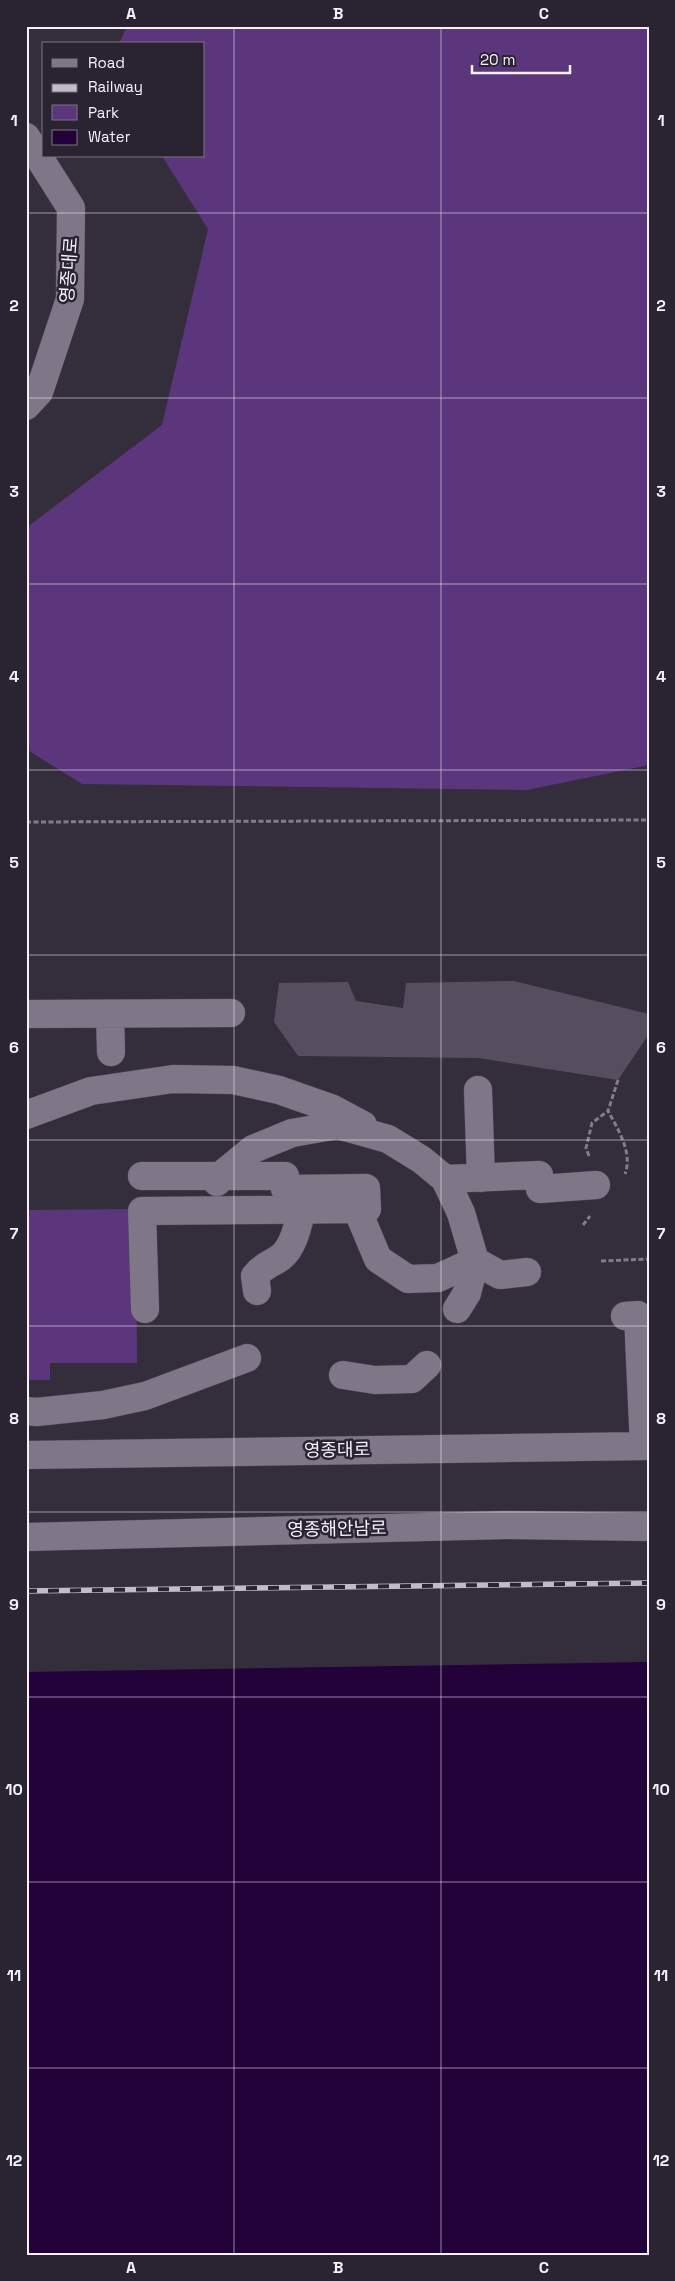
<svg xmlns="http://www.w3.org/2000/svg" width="675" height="2281" font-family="'Space Grotesk','Noto Sans KR',sans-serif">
	<rect width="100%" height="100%" fill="#342d3c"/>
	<!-- green -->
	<path fill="#5c367c" d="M127 26H649V765L527 790 82 784 26 749V528L162 425 208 229 162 156H204V44H119Z
		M136 1209 137 1363H50V1380H26V1210Z"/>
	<!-- water -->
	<path fill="#23023a" d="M649 1662V2255H26V1672Z"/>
	<!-- building -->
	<path fill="#564e5f" d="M514 981 649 1014V1034L618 1080 478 1058 298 1056 274 1022 279 983 348 982 356 1001 403 1008 406 983Z"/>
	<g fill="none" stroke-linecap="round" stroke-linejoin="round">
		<defs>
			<path id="minor" d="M26 137 71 208 70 299 39 392 26 406
				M26 1014 231 1013
				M110 1014 111 1052
				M478 1090 481 1178
				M26 1115 91 1091 173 1079 233 1080 279 1090 333 1109 363 1125
				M142 1176H285V1189L366 1188 367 1209 142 1211 145 1309
				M445 1179 539 1175 540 1189 596 1185
				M217 1182 220 1176 253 1149 292 1133 338 1125 388 1139 422 1160 445 1179 461 1213 475 1261 467 1293 457 1309
				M357 1209 378 1259 408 1279 438 1278 475 1261 500 1275 527 1272
				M257 1291 255 1276C266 1263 269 1266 281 1257 294 1247 298 1224 302 1209
				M625 1316 638 1315 644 1446
				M343 1375 375 1380 412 1379 427 1365
				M26 1411 37 1412 103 1405 145 1396 247 1358
				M26 1455 649 1446
				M26 1537 507 1525 649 1527"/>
		</defs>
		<!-- minor casing -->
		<use href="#minor" stroke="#504a57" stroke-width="29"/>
		<!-- path -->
		<path stroke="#827c89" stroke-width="3" stroke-dasharray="5 2.5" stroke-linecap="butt" d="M26 822 649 820
			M618 1080 608 1111C618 1129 633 1153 625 1174
			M589 1156 586 1148 592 1123 608 1111
			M583 1225 590 1216
			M601 1261 649 1259"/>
		<!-- minor -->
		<use href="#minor" stroke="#7f7688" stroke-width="28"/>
		<defs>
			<path id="rail" d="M26 1591 649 1583"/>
		</defs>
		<!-- rail casing -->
		<use href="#rail" stroke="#c1bcc7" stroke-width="5.5"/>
		<!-- rail -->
		<use href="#rail" stroke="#2a2332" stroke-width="4" stroke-dasharray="11" stroke-linecap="butt"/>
	</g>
	<!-- grid -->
	<path fill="none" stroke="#f5f1fb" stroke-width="1" stroke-opacity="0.55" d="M234 26V2255M441 26V2255M26 213H649M26 398H649M26 584H649M26 770H649M26 955H649M26 1140H649M26 1326H649M26 1512H649M26 1697H649M26 1882H649M26 2068H649"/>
	<g text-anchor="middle" stroke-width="5" stroke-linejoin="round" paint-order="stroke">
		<!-- street labels -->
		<g font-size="18" fill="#f5f1fb" stroke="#2a2332">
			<text transform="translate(69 270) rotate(-86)" y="6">영종대로</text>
			<text transform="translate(337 1450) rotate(-1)" y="6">영종대로</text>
			<text transform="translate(337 1529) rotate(-1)" y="6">영종해안남로</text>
		</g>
	</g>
	<!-- border -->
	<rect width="675" height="2281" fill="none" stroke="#2a2332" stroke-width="55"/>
	<!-- legend -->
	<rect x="42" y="42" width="162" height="115" fill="#2a2332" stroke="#7b7582"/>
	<rect x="52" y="59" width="25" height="8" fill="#7f7688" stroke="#7b7582"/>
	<text x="88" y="68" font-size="15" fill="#f5f1fb">Road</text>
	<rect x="52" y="84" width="25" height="8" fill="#c1bcc7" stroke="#7b7582"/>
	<text x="88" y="92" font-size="15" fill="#f5f1fb">Railway</text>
	<rect x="52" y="105" width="25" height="15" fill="#5c367c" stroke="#7b7582"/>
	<text x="88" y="118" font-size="15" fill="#f5f1fb">Park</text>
	<rect x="52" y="130" width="25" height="15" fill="#23023a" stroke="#7b7582"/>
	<text x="88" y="142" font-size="15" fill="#f5f1fb">Water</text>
	<!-- scale -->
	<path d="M472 65v8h98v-8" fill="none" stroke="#f5f1fb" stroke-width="2.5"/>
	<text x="480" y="65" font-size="15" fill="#f5f1fb" stroke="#2a2332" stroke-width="4" paint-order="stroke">20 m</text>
	<rect x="28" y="28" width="620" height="2226" fill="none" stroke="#f5f1fb" stroke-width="2"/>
	<g font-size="16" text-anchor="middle" font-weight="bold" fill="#f5f1fb">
		<text x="131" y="19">A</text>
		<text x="338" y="19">B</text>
		<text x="544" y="19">C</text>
		<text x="14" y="126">1</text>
		<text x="661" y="126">1</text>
		<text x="14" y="311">2</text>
		<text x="661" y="311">2</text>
		<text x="14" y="497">3</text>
		<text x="661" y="497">3</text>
		<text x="14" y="682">4</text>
		<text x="661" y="682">4</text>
		<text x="14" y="868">5</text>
		<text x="661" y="868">5</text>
		<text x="14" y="1053">6</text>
		<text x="661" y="1053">6</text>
		<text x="14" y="1239">7</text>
		<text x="661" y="1239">7</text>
		<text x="14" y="1424">8</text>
		<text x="661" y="1424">8</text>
		<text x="14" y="1610">9</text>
		<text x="661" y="1610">9</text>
		<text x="14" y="1795">10</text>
		<text x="661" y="1795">10</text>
		<text x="14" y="1981">11</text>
		<text x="661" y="1981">11</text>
		<text x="14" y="2166">12</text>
		<text x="661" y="2166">12</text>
		<text x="131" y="2273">A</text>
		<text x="338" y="2273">B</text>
		<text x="544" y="2273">C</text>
	</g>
</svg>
